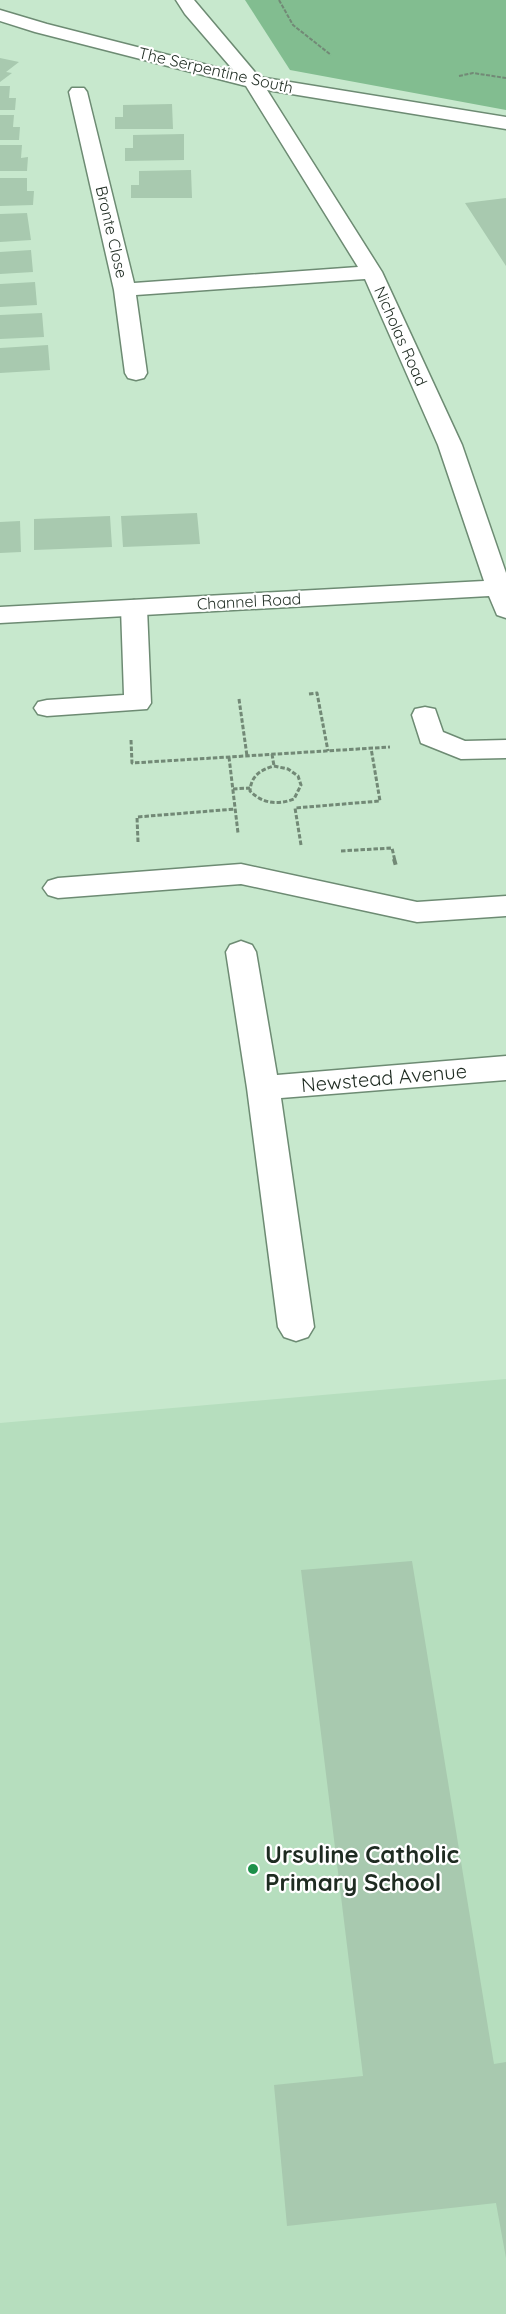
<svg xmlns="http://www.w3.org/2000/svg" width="506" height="2314" font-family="Quicksand,sans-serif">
	<rect width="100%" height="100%" fill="#c7e8cd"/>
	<!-- built -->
	<path fill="#b6debe" d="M506 1379V2314H0V1423Z"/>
	<!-- green -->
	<path fill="#82bd90" d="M245 0H506V110L290 70Z"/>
	<!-- building -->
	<path fill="#a8c9af" d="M0 58 19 62 6 72 12 73 0 82Z
		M0 86H10L9 98H16L15 110H0Z
		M172 104 173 129H115V117H123V105Z
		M0 115H14L13 127H20L19 140H0Z
		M184 134V160L125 161V148H133V135Z
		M0 145H22L21 158 28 157 27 171H0Z
		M191 170 192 198H131V185H139V171Z
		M0 178H27V191H34L33 205 0 206Z
		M506 198V266L465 203Z
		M27 213 31 240 0 242V214Z
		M31 250 33 272 0 274V252Z
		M35 282 37 305 0 307V284Z
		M42 313 44 337 0 339V315Z
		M48 345 50 370 0 373V348Z
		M197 513 200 544 123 547 121 516Z
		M110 516 112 547 34 550V519Z
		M20 521 21 552 0 553V522Z
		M412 1561 494 2064 506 2062V2258L496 2203 287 2226 274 2085 363 2076 301 1570Z"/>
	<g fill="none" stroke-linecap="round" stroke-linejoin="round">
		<defs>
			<path id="lane" d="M134 600 143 603 147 608 151 703 147 709 47 716 38 714 34 708 38 702 47 700 124 695 121 608 125 603Z
				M425 707 435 709 443 732 465 741 506 740V758L461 759 421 743 412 715 415 709Z
				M241 864 417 902 506 896V916L417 922 241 884 58 898 48 895 43 888 48 881 58 878Z"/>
			<path id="street" d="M176 0H194L259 77 506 117V129L267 90 382 272 462 445 506 573V618L497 615 489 596 0 623V607L484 581 438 445 365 279 136 295 147 373 144 378 136 380 128 378 125 373 114 290 69 92 72 88H84L87 92 134 283 358 267 246 86 35 32 0 21V10L47 24 235 72 185 14Z
				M241 941 252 945 256 952 277 1075 506 1056V1080L281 1098 314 1327 308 1337 296 1341 284 1337 278 1327 247 1088 226 952 230 945Z"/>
		</defs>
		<!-- lane casing -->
		<use href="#lane" stroke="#6d8b73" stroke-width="3"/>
		<!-- street casing -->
		<use href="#street" stroke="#6d8b73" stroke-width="3"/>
		<!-- path-far2 -->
		<path stroke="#728976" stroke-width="2" stroke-dasharray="4 1.5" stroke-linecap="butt" d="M279 0 293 25 331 55
			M459 76 473 73 506 78"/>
		<!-- path-far1 -->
		<path stroke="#728976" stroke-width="3" stroke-dasharray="4.5 2" stroke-linecap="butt" d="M309 694 317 693 328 751
			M239 699 247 756
			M131 740 132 763 390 747
			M272 754 274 766
			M229 757 238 833
			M274 766 288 769 298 776 301 785 294 799C278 805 263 804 250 791 251 776 260 770 274 766Z
			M233 789 250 788
			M138 842 137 817 235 809
			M301 845 295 808 380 801 371 748
			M341 851 392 848 395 861"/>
		<!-- path -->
		<path stroke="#728976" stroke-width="4" stroke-dasharray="6 3" stroke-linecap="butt" d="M394 859 396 866"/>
		<!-- lane -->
		<use href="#lane" fill="#fff" fill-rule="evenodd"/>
		<!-- street -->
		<use href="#street" fill="#fff" fill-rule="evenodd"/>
	</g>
	<!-- markers -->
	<circle fill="#1d904a" stroke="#fff" stroke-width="2" cx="253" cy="1869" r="6"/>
	<g text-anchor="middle" stroke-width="4.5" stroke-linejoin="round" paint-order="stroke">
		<!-- far-street labels -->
		<g font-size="16" fill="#1e2b21" stroke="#fff">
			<text transform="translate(216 70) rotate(13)" y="6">The Serpentine South</text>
			<text transform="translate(112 232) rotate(77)" y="6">Bronte Close</text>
			<text transform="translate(401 336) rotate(66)" y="6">Nicholas Road</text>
			<text transform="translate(249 601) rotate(-3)" y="6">Channel Road</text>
		</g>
		<!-- street labels -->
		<g font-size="20" fill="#1e2b21" stroke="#fff">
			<text transform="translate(384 1078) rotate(-5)" y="7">Newstead Avenue</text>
		</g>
		<!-- near-poi labels -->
		<g font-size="24" font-weight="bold" fill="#1e2b21" stroke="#fff" text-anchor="start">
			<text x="265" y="1863">Ursuline Catholic<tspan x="265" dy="28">Primary School</tspan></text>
		</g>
	</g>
</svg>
